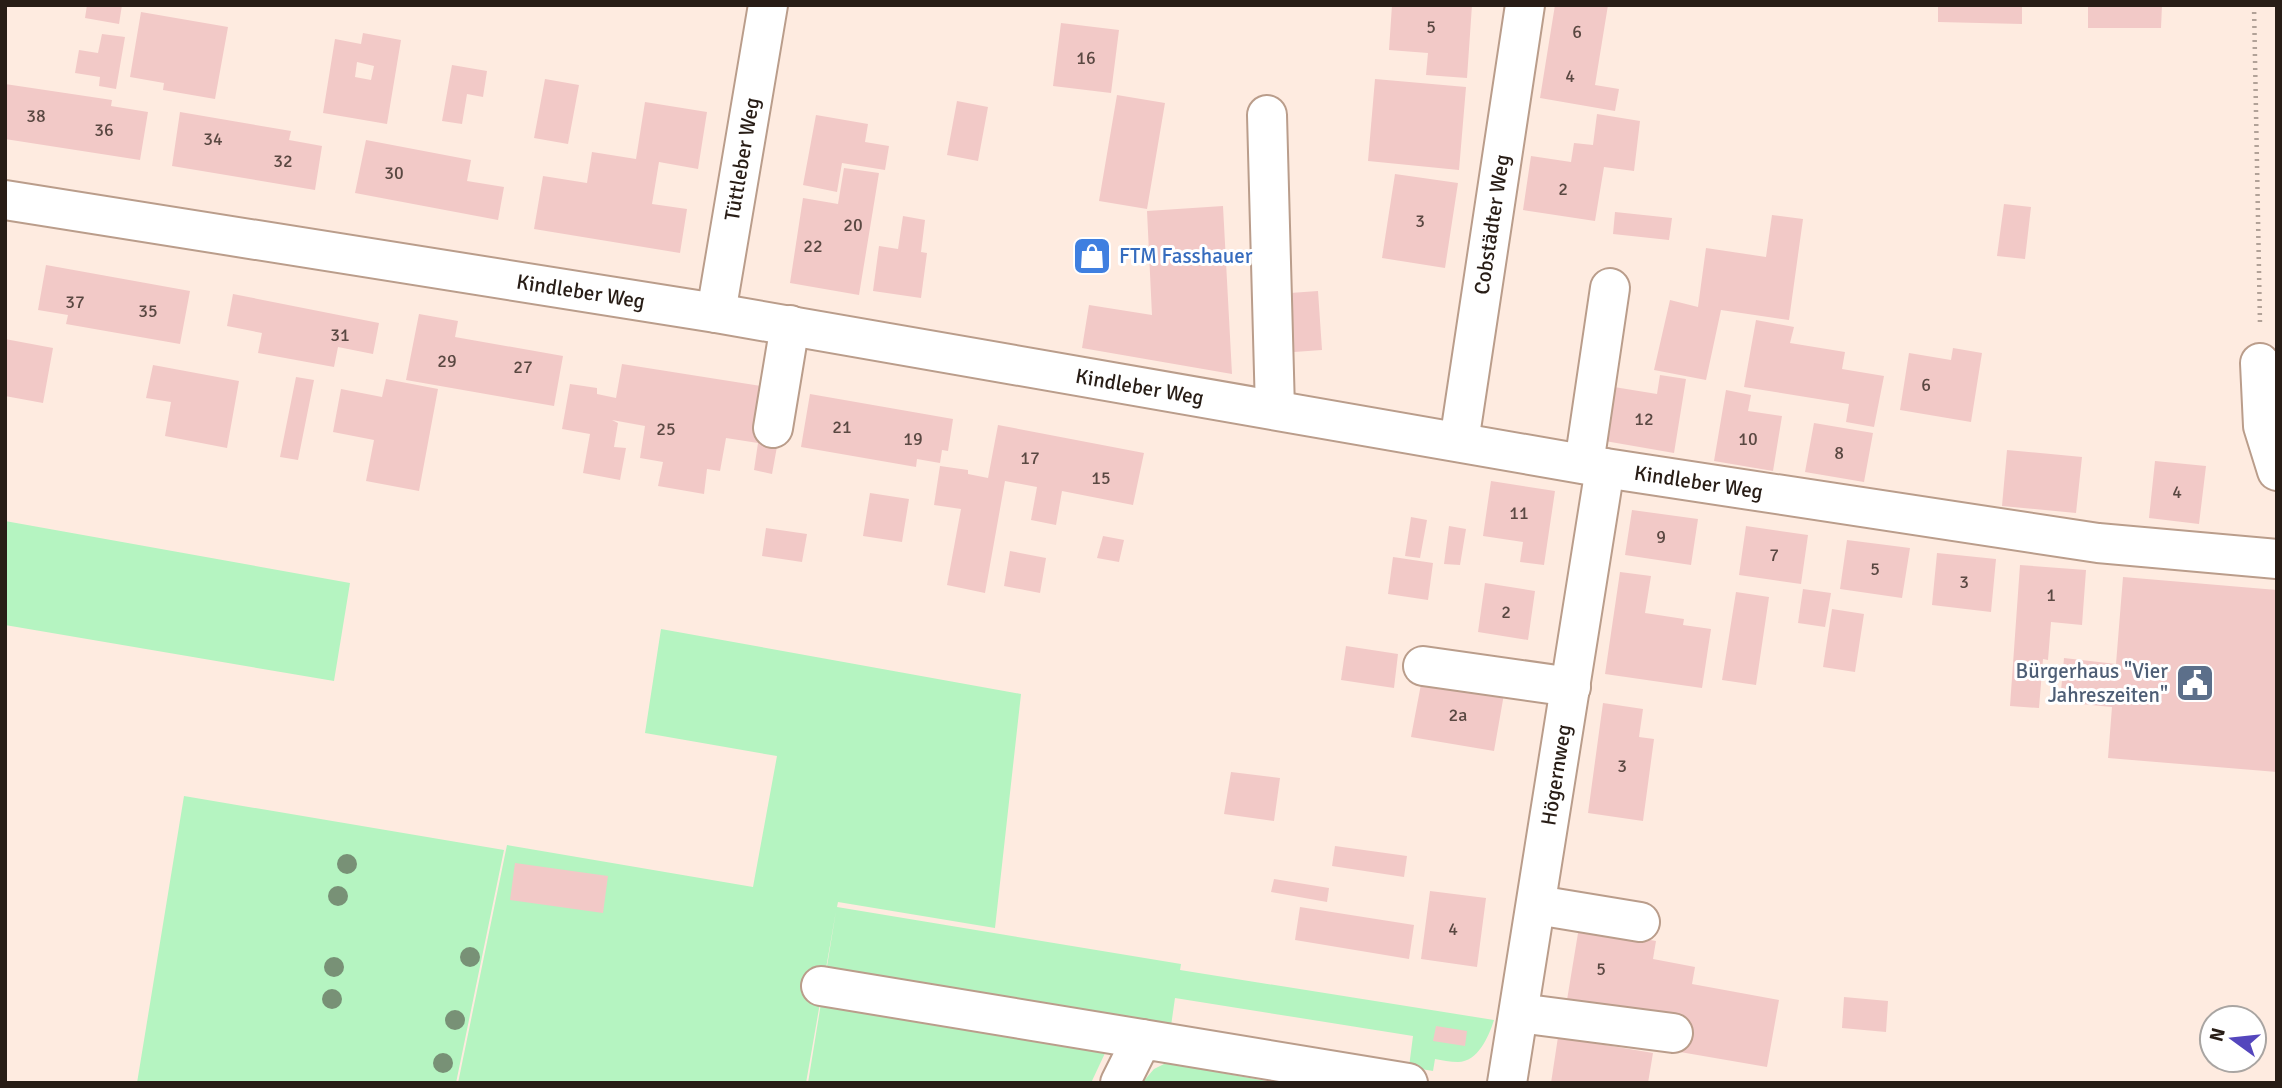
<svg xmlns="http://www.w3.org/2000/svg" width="2282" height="1088" font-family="Signika,sans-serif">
	<rect width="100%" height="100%" fill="#feebe0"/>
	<!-- green -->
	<path fill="#b5f4c1" d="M5 521 350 583 334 681 5 625Z
		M661 629 1021 694 995 928 838 902 837 907 1181 964 1180 970 1494 1020C1489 1036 1478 1062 1458 1062 1450 1062 1442 1060 1435 1059L1433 1071 1409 1067 1413 1036 1175 998 1171 1026 1121 1019 1091 1083H808L836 911 806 1083H458L507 845 753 887 777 756 645 733Z
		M184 796 504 850 456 1083H137Z
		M1166 1063 1278 1083H1142L1154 1069Z"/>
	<!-- building -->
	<path fill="#f2c9c7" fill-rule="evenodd" d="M87 5H122L119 24 85 18Z
		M1392 5H1472L1467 78 1426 75 1428 53 1389 50Z
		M1555 5H1608L1595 85 1619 89 1615 111 1540 98Z
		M1938 5H2022V24L1938 22Z
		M2088 5H2162L2161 28H2088Z
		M141 12 228 27 215 99 163 90 164 83 130 77Z
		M1061 23 1119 30 1111 93 1053 86Z
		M363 33 401 40 387 124 323 113 335 39 361 44ZM357 62 374 66 371 80 355 77Z
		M102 34 125 37 116 89 99 86 100 77 75 73 79 50 98 53Z
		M452 65 487 71 483 97 467 94 462 124 442 121Z
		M545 79 579 85 568 144 534 138Z
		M1375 79 1466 87 1459 170 1368 161Z
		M5 84 112 100 111 106 148 112 140 160 5 139Z
		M1117 95 1165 103 1147 209 1099 201Z
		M957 101 988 107 978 161 947 155Z
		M645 102 707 112 698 169 659 162 652 204 687 209 680 253 534 229 543 176 587 183 592 152 636 159Z
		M180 112 291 131 289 140 322 146 315 190 172 166Z
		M1597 114 1640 121 1634 171 1604 167 1595 221 1523 210 1531 156 1571 162 1574 143 1593 145Z
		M816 115 868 124 865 142 889 146 885 170 842 163 837 192 803 185Z
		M366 140 471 160 467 181 504 187 498 220 355 193Z
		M844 168 879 173 859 295 790 283 803 198 838 204Z
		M1395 174 1458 183 1445 268 1382 258Z
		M2004 204 2031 207 2025 259 1997 256Z
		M1223 206 1232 374 1082 348 1089 305 1152 315 1147 211Z
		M1615 212 1672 218 1669 240 1613 234Z
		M1772 215 1803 219 1789 320 1721 310 1706 380 1654 370 1670 300 1698 307 1706 248 1766 257Z
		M903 216 925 220 921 252 927 253 921 298 873 291 879 246 898 249Z
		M46 265 190 291 180 344 66 324 68 315 38 310Z
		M1318 291 1322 350 1294 352 1290 293Z
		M233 294 379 323 373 354 338 347 334 367 258 353 262 333 227 326Z
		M419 314 458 321 455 337 563 356 554 406 406 380Z
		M1756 320 1794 327 1790 343 1845 352 1842 369 1884 376 1874 427 1846 422 1849 404 1744 387Z
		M5 339 53 348 43 403 5 396Z
		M1953 348 1982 353 1971 422 1900 410 1909 353 1951 360Z
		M622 364 767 387 778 441 772 474 754 470 758 443 726 438 720 471 707 469 704 494 658 486 663 462 640 458 645 426 612 420 618 423 614 447 626 448 620 480 583 473 590 434 562 429 570 384 597 388V394L616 398Z
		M153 365 239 381 227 448 165 436 171 402 146 398Z
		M1660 375 1686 379 1674 453 1605 441 1614 387 1657 394Z
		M296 377 314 380 298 460 280 457Z
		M386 379 438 389 419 491 366 481 374 440 333 432 341 389 382 397Z
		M1726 390 1751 395 1748 411 1782 416 1773 471 1714 461Z
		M810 394 953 419 948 451 942 450 940 463 917 459 916 467 801 447Z
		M1814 423 1873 433 1864 482 1805 472Z
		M998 425 1144 453 1133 505 1062 491 1056 525 1031 520 1037 487 1005 481 985 593 947 585 961 509 934 505 940 466 968 470V474L988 478Z
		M2007 450 2082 457 2076 513 2002 506Z
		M2155 461 2206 466 2199 524 2149 518Z
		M1491 481 1555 491 1544 565 1520 562 1523 542 1483 536Z
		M870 493 909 499 902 542 863 536Z
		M1632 510 1698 519 1691 565 1625 555Z
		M1411 517 1427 520 1420 558 1405 556Z
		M1449 526 1466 529 1460 565 1444 564Z
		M1746 526 1808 535 1801 584 1739 575Z
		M766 528 807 534 802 562 762 556Z
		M1103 536 1124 540 1119 562 1097 558Z
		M1847 540 1910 548 1902 598 1840 589Z
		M1010 551 1046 558 1040 593 1004 586Z
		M1937 553 1996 559 1991 612 1932 605Z
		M1393 557 1433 563 1428 600 1388 594Z
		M2020 565 2086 570 2082 625 2051 622 2048 660 2043 659 2039 708 2010 706Z
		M1620 572 1651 576 1645 613 1684 619 1683 625 1711 629 1702 688 1605 674Z
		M2123 577 2277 590V772L2108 758 2112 707 2060 702 2064 658 2116 664Z
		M1485 583 1535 591 1528 640 1478 632Z
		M1803 589 1831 593 1825 627 1798 623Z
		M1736 592 1769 597 1756 685 1722 680Z
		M1832 609 1864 614 1855 672 1823 667Z
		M1346 646 1398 654 1394 688 1341 680Z
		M1422 679 1504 694 1494 751 1411 737Z
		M1603 703 1643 709 1639 737 1654 739 1643 821 1588 813Z
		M1231 772 1280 778 1274 821 1224 814Z
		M1335 846 1407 856 1404 877 1332 866Z
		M515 863 608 876 603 913 510 900Z
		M1274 879 1329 888 1327 902 1271 892Z
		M1430 891 1486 898 1477 967 1421 959Z
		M1300 907 1414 925 1409 959 1295 940Z
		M1579 927 1656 941 1653 959 1695 967 1692 984 1779 1000 1767 1067 1680 1052 1685 1022 1567 1000Z
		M1844 997 1888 1001 1886 1032 1842 1028Z
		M1436 1026 1467 1031 1465 1046 1433 1041Z
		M1558 1037 1653 1053 1648 1083H1551Z"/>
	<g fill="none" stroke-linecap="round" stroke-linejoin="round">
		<defs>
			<g id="minor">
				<path d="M1267 115 1275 410"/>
				<path id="s1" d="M5 200 716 313 1605 468 2098 543 2277 559"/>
				<path id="s2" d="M716 313 768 5"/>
				<path d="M2260 363 2263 426 2277 471"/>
				<path d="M773 428 790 325"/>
				<path id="s3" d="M1459 442 1525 5"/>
				<path d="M1584 464 1610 288"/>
				<path d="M1423 666 1571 687"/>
				<path d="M1537 905 1640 922"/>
				<path d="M821 986 1142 1039"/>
				<path d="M1519 1013 1673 1033"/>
				<path d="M1120 1083 1142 1039 1408 1083"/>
				<path id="s4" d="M1507 1083 1605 468"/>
			</g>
		</defs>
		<!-- minor casing -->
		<use href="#minor" stroke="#ba9d8b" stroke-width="42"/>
		<!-- path -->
		<path stroke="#b1a197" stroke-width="4.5" stroke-dasharray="2 5" stroke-linecap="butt" d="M2254 5 2260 324"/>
		<!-- minor -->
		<use href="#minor" stroke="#fff" stroke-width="38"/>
	</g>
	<!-- trees -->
	<g fill="#789176">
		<circle cx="347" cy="864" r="10"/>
		<circle cx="338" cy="896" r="10"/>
		<circle cx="470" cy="957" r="10"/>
		<circle cx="334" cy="967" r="10"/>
		<circle cx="332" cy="999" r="10"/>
		<circle cx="455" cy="1020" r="10"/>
		<circle cx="443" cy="1063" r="10"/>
	</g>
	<!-- icons -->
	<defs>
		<symbol id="shop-square" viewBox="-11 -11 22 22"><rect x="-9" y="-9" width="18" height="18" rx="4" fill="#3f7fe0" stroke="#fff"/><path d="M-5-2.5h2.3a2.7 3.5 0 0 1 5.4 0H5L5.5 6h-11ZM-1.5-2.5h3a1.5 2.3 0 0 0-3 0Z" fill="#fff"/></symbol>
		<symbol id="civic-square" viewBox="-11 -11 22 22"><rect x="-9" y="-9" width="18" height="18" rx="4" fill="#5c6f8a" stroke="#fff"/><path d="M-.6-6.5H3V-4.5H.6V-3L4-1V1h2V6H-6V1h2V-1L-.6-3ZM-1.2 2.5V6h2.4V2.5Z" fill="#fff"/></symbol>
	</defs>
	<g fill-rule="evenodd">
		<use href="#shop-square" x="1070" y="234" width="44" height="44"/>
		<use href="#civic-square" x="2173" y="661" width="44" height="44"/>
	</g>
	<g text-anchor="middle" stroke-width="6" stroke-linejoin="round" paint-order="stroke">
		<!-- number labels -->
		<g font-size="18" fill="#5a4842">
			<text x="1431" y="33">5</text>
			<text x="1577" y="38">6</text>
			<text x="1086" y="64">16</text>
			<text x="1570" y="82">4</text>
			<text x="36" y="122">38</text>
			<text x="104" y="136">36</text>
			<text x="213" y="145">34</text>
			<text x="283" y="167">32</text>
			<text x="394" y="179">30</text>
			<text x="1563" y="195">2</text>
			<text x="1420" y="227">3</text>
			<text x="853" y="231">20</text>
			<text x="813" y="252">22</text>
			<text x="75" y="308">37</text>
			<text x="148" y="317">35</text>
			<text x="340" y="341">31</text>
			<text x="447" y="367">29</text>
			<text x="523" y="373">27</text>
			<text x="1926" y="391">6</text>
			<text x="1644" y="425">12</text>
			<text x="842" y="433">21</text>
			<text x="666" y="435">25</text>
			<text x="913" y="445">19</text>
			<text x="1748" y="445">10</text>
			<text x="1839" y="459">8</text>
			<text x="1030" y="464">17</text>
			<text x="1101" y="484">15</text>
			<text x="2177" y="498">4</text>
			<text x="1519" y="519">11</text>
			<text x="1661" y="543">9</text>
			<text x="1774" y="561">7</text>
			<text x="1875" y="575">5</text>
			<text x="1964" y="588">3</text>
			<text x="2051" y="601">1</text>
			<text x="1506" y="618">2</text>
			<text x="1458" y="721">2a</text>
			<text x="1622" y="772">3</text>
			<text x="1453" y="935">4</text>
			<text x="1601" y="975">5</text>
		</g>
		<!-- street labels -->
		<g font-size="21" fill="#281d16" stroke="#fff">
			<text dy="7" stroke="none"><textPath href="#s2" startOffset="156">Tüttleber Weg</textPath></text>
			<text dy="7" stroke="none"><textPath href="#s3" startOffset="220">Cobstädter Weg</textPath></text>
			<text dy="7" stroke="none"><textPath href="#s1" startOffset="583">Kindleber Weg</textPath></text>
			<text dy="7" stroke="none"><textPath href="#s1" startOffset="1150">Kindleber Weg</textPath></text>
			<text dy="7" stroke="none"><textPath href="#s1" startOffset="1717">Kindleber Weg</textPath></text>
			<text dy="7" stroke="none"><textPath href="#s4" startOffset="312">Högernweg</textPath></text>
		</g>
		<!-- shop labels -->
		<g font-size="21" fill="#366cbe" stroke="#fff" text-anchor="start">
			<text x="1119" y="263">FTM Fasshauer</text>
		</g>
		<!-- service labels -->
		<g font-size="21" fill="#4e5e75" stroke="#fff" text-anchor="end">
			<text x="2168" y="678">Bürgerhaus "Vier<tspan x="2168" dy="24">Jahreszeiten"</tspan></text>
		</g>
	</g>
	<!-- border -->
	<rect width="2282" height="1088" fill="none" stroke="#281d16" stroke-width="14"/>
	<!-- north arrow -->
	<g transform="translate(2233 1039) rotate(285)"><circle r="33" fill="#ffffff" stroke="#a9a5a2" stroke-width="2"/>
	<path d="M0-5L12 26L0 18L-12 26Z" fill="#5446bd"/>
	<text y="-10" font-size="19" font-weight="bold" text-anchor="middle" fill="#281d16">N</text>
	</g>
</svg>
